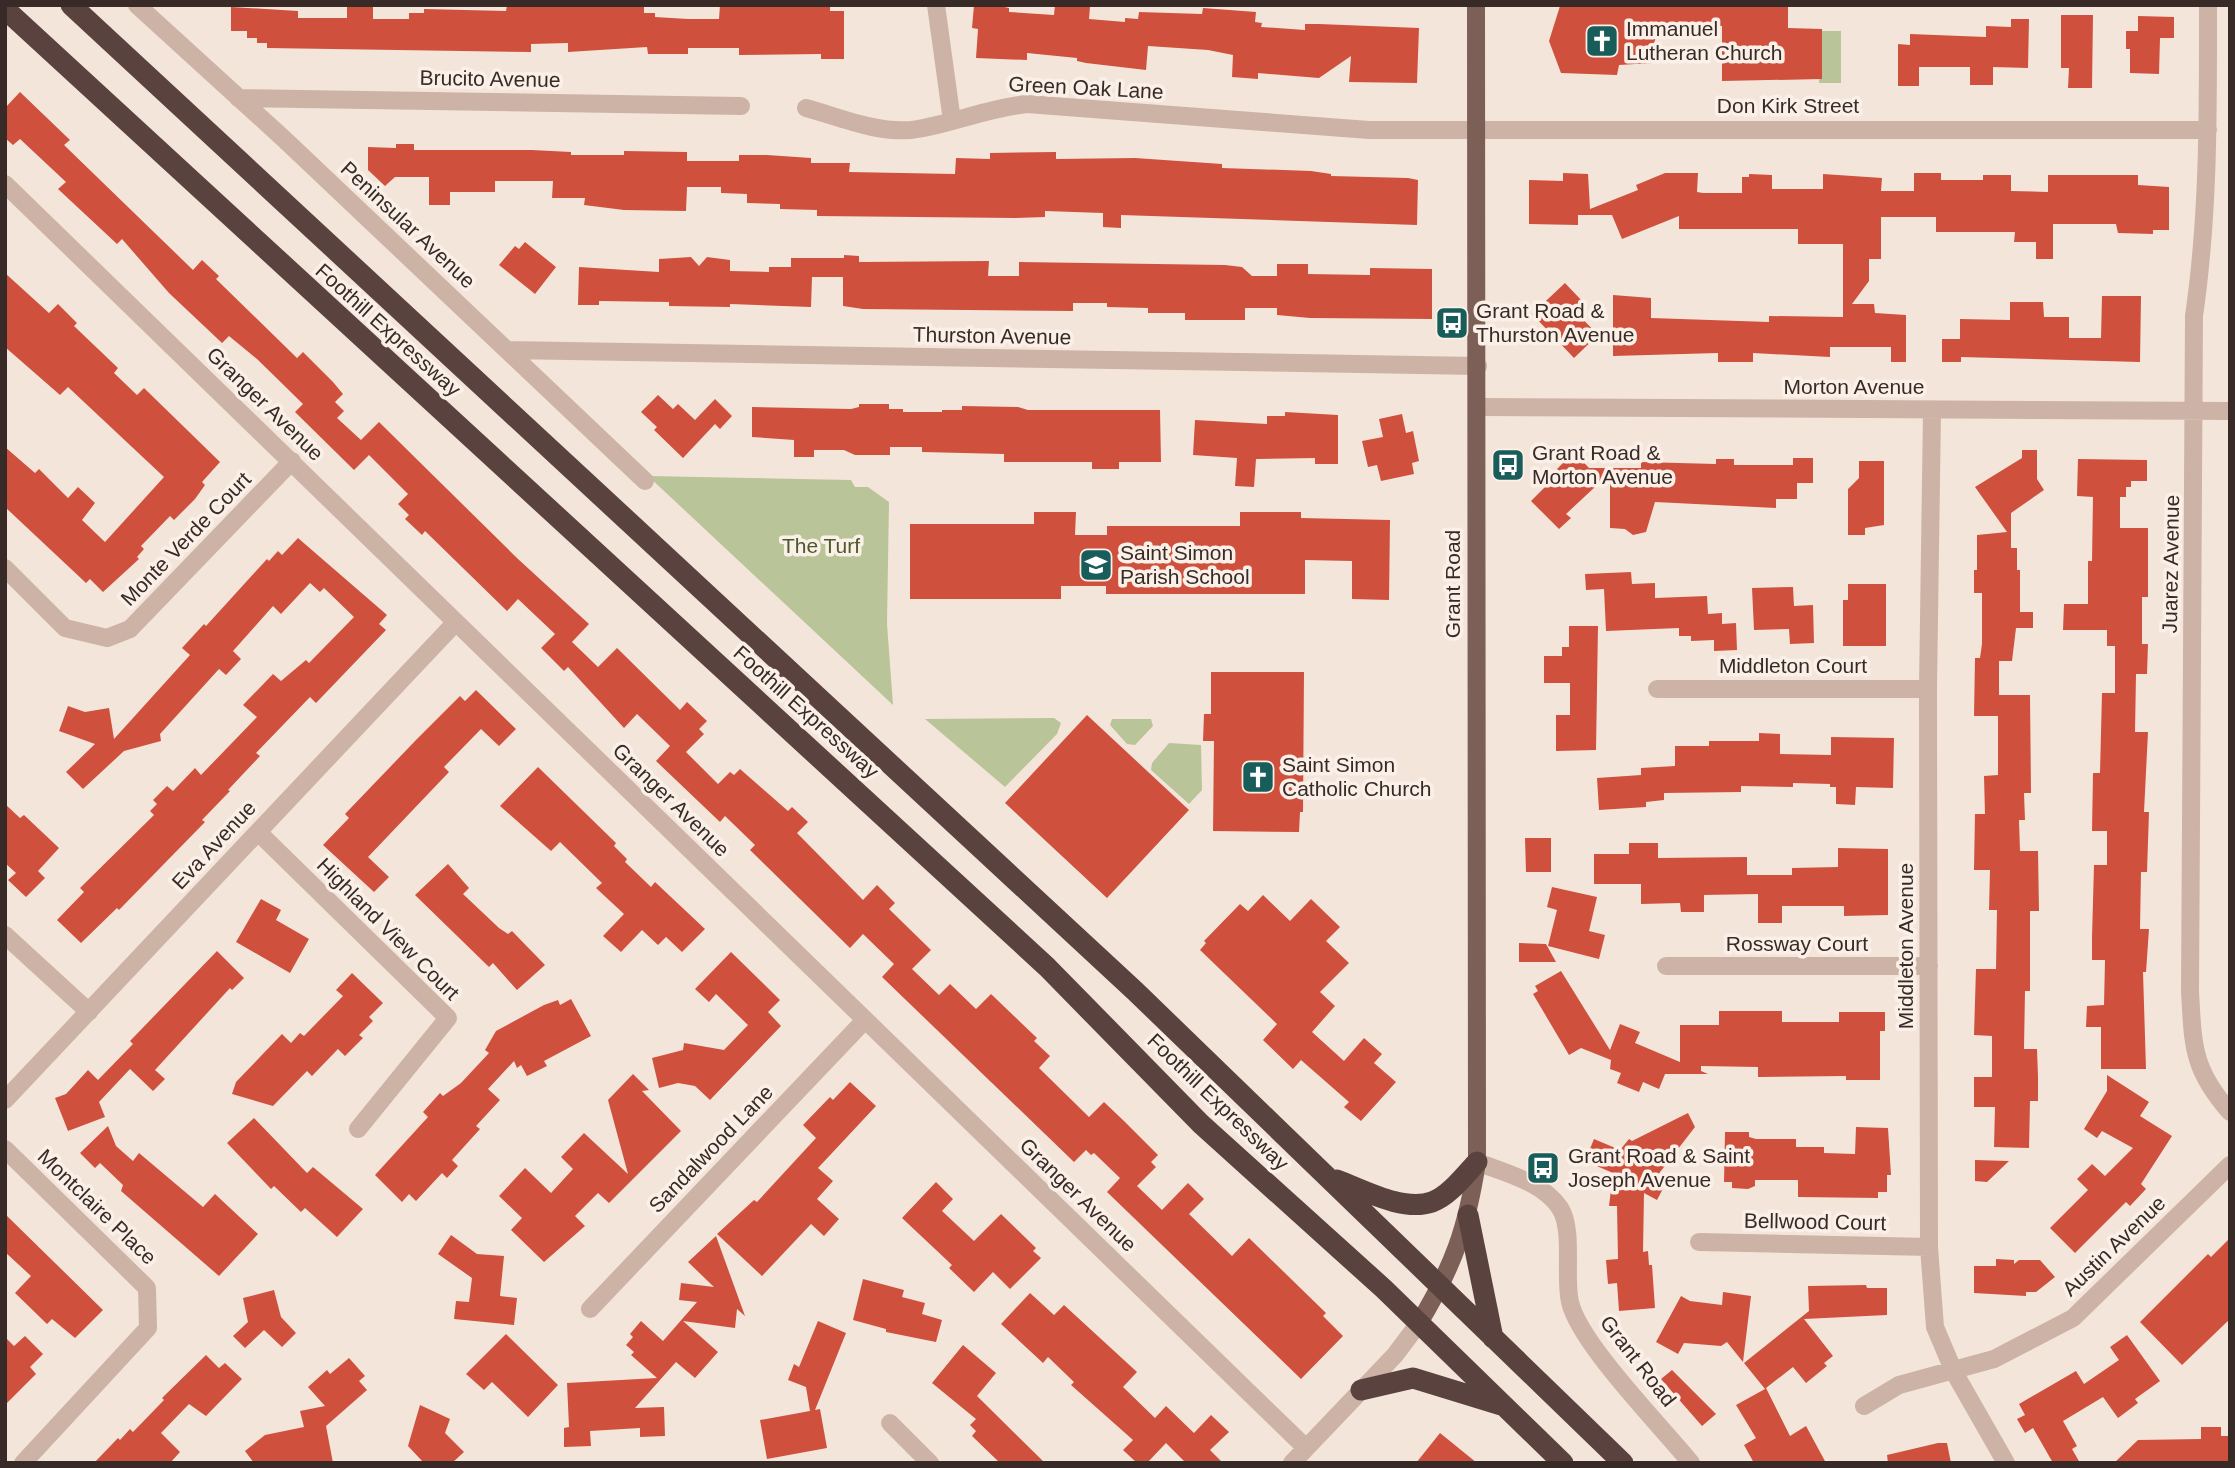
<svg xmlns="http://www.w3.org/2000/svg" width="2235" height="1468" font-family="Arial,sans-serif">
	<rect width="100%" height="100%" fill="#f4e5db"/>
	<!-- green -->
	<path fill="#bac499" d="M1822 31H1841V83H1819Z
		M648 476 851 480 855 487H868L889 502 887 624 893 705Z
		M1054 718 1061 723 1057 734 1005 787 925 719Z
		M1112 719H1151L1153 726 1135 745 1127 744 1110 725Z
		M1169 743 1201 745 1202 790 1189 804 1151 770 1152 763Z"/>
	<!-- building -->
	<path fill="#cf513d" d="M347 5H373V19H409V13H424V9L506 11 507 5H644V13H655V17L688 19H719L720 5H830V11H844V59H821V54L739 55V48H688V54H648L647 47 568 52V43L531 44V52L267 48V43H257V38H247V31H231V7L298 11V18H347Z
		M974 5H995L1009 8V12L1054 15 1055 5 1090 7 1089 19 1125 22V18L1138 19 1139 12 1202 14 1203 8 1256 12 1255 22 1262 23 1261 27 1305 30V24H1319L1419 28 1417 83 1349 82 1351 56 1319 78 1258 73V79L1232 77 1233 55 1208 50 1148 46 1146 70 1086 63 1077 61V58L1027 53V60L976 58 978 29 972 28Z
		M1788 5V28L1822 29V79L1722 81V26L1659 27 1652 50V63L1619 65 1617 75 1561 73 1549 41 1560 6Z
		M2061 15H2093L2092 88H2068L2069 68H2061Z
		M2138 16 2174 17V38H2160L2159 74 2130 73V49H2126V31H2138Z
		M2011 19H2029L2028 68 1993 67V85H1970V67H1919V86H1898V44L1910 45V34L1986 37V26L2011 27Z
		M20 92 70 140 64 145 193 270 202 260 219 276 216 279 297 358 303 352 333 382 343 394 335 402 344 411 337 418 361 440 379 422 518 559 589 624 572 642 598 667 617 648 680 710 687 702 707 721 699 729 704 734 686 752 718 784 730 772 734 775 740 769 788 811 792 807 808 822 797 833 863 900 877 885 895 903 889 909 931 950 912 969 939 995 950 984 976 1009 991 994 1037 1038 1034 1041 1050 1056 1039 1068 1089 1117 1104 1102 1124 1121 1158 1155 1151 1162 1156 1167 1137 1186 1162 1210 1188 1183 1204 1199 1189 1214 1232 1256 1249 1238 1326 1313 1323 1316 1343 1336 1301 1379 1107 1192 1120 1178 1094 1153 1091 1155 1086 1150 1074 1162 882 977 894 964 863 934 850 948 750 850 755 845 725 816 720 822 656 761 670 746 637 714 624 728 568 667 564 671 541 648 555 634 518 599 507 611 425 531 422 535 405 519 409 515 398 504 408 494 369 455 354 470 295 412 303 404 257 359 229 336 222 343 169 293 122 239 117 244 58 189 66 182 20 139 13 145 5 138V108Z
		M396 144H414V150H532L571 152V155H624V151L687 152V161H739V155H767L811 158V163H850L849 172 955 174 956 158 990 159V153L1056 152V159L1135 158 1222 164V168L1311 171 1331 174V176L1408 178 1418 180 1417 225 1121 215V228L1103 227V213L1045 211V217L1015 218 817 216V210L780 209V204L747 203V194L721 193V187H687L686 211 624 210 584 205 585 198H552L553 181H495V192H450V205H429V177H395L385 186 368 170V147L396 148Z
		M1563 173 1588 174 1590 209 1638 190 1636 185 1665 173H1698L1697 192 1703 193H1742V177H1749V174L1772 175V189H1823V174L1882 178 1881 191H1914V173H1941V180H1983V175H2011V191L2048 192V175H2138V185L2169 187V230H2153V234L2118 233 2116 224H2053V259H2036V242H2014L2015 232H1936V217H1881V259H1869V281L1852 304H1874L1875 313 1906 315V362H1891V347H1830V357L1753 353V362H1718V353L1613 356V295L1651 298V318L1769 322V316L1843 317V244H1798V229H1679V216L1622 239 1612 215H1578V225L1529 224V180L1563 181Z
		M525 242 556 267 535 294 499 265 515 246 519 249Z
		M844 255 859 256V262L989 261 988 276H1019V262L1225 265 1242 267 1252 276H1277V264H1308V274L1370 275V268L1432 269V319L1310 318 1277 315V308H1245V320H1185V313H1148V308L1107 307V303H1073V311L863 309 843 306V277H812L811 307 730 304V307L669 306V302L599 301V305H578L579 267 659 272V259L691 257 699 266 707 257 730 260V271L769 272V267H791V258H844Z
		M5 273 49 313 58 304 77 323 74 326 118 368 114 373 137 395 144 388 220 462 202 482 205 485 195 499 174 520 170 516 141 546 144 549 137 557 139 559 103 592 90 579 86 583 5 507V447L35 473 39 469 68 498 78 487 95 503 82 520 105 542 164 477 68 387 60 395 5 347Z
		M1565 283 1583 302 1574 310 1598 335 1574 358 1532 314Z
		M2102 296H2141L2140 362 1961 357V362H1942V339H1960V319L2010 320V302H2043L2044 317H2069V338H2101Z
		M658 395 673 409 678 404 695 420 715 399 732 416 720 429 715 424 683 458 654 430 657 427 641 412Z
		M859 404H889V409H903V412H942V410H962V406L1018 407 1028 410H1160L1161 462H1119V469H1092V462H1004V454L922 452V447H890V455H855L844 450H814V457H794V440L752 437V407L851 409 859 407Z
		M1285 412 1338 415V464H1315V458L1256 459 1254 487 1235 486 1237 458 1193 455 1195 420 1267 424V416H1285Z
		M1402 414 1406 433 1413 431 1419 461 1412 463 1414 474 1381 481 1377 465 1368 467 1362 441 1383 437 1379 419Z
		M2022 450H2037V479L2044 490 2011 513V548H2017V570H2020V612H2033V628H2016L2012 661H1999V695H2030L2031 793H2024L2025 820H2019L2020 851H2038L2039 911H2030V991H2025L2024 1049H2037L2038 1077V1101H2030L2029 1148 1994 1147 1995 1107H1974V1077H1992V1036L1974 1035 1976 969H1996L1997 910H1989L1990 870H1974L1975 814H1985L1984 776 1998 775V716H1974L1975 658H1980L1982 644V593H1974V570H1977V535L2007 532 1975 487 2022 458Z
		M1574 452 1589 468H1641V462L1716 464V459H1734V465H1793V458H1813V483H1797V499H1776V508L1655 502 1646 532 1633 535 1625 529 1610 528V473L1566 514 1571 518 1559 529 1531 501 1547 485 1567 478 1557 469Z
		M2078 459 2147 460V481H2131V487H2126V497H2120V528H2148V597H2142V644H2148L2147 674H2136L2135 732H2148L2144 812H2149L2147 872H2141L2140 929H2149L2146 972H2143L2146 1069H2101V1027H2086L2087 1006 2104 1005 2105 960H2092V937L2094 865H2107V831H2092L2093 773H2100L2102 693H2115V646H2107V630H2063L2064 604H2088V561H2092L2093 497 2077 496Z
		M1859 461H1884V525L1865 528V535H1848V489L1859 478Z
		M1034 512H1076L1075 535H1107V526H1240V512H1301V518L1390 520 1389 600 1352 599V561L1305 560V594H1106V586H1061V599H910V524H1034Z
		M298 538 387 615 379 624 386 630 316 703 310 697 256 753 260 756 228 790 230 791 202 820 205 822 119 910 117 908 81 943 57 920 84 892 80 888 154 815 150 811 157 804 153 800 167 786 173 791 195 768 201 775 257 717 243 705 273 674 281 681 306 660 309 663 354 617 324 588 320 592 310 583 281 614 273 606 233 651 241 659 226 675 219 669 160 734 161 741 124 751 83 789 66 772 95 744 59 731 68 706 85 712 109 708 114 739 190 655 182 648 204 624 206 626 267 559 269 561 278 551 282 555Z
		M1631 572 1632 584 1655 583V598L1707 596 1708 614 1722 613V624L1736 623 1737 650 1714 651V640L1691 641V636H1679V628L1606 631 1604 589 1586 590 1585 574Z
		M1848 584H1886V646H1843V600H1848Z
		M1793 587 1794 606 1813 605 1814 643 1790 644 1789 629 1754 630 1752 588Z
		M1569 626H1598L1596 750 1556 751V715H1570V683H1544V656H1562V647H1569Z
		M1211 672H1304L1303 812H1300L1299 832 1213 831 1214 741H1203L1204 714H1211Z
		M476 690 516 729 499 746 481 729 444 767 449 772 368 857 389 877 374 892 323 845 349 818 345 814 416 740 460 696 465 701Z
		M1087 715 1189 810 1107 898 1005 803Z
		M1759 733 1780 734V754L1831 755V737L1894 738 1893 788 1856 787 1855 805 1836 804V787H1830V784L1793 783V787L1741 786V792L1664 793V800L1646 802V807L1599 810 1597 778 1641 775V768L1675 766V746H1709V741H1759Z
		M538 767 616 843 614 846 627 859 625 862 651 887 655 882 705 929 682 952 666 937 658 945 642 930 621 952 603 936 624 914 596 888 602 883 560 842 551 851 500 806Z
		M5 804 20 818 24 815 59 848 38 871 45 878 26 897 8 880 16 873 5 863Z
		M1525 838H1551V872H1526Z
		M1629 843H1658V858L1747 857V875H1792V868L1838 867V848L1888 849V915L1844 916V906H1782V923H1758V894L1704 895V912H1681L1680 903 1641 904V884H1594V854H1629Z
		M448 864 469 888 463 894 499 928 508 934 512 931 545 965 517 990 493 963 489 967 415 895Z
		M1552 887 1597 897 1589 931 1605 935 1599 959 1548 946 1557 910 1547 907Z
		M1263 895 1290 921 1311 899 1340 927 1326 941 1349 963 1320 992 1335 1006 1312 1032 1344 1061 1364 1038 1382 1054 1374 1063 1396 1082 1361 1121 1344 1107 1349 1102 1301 1060 1293 1069 1263 1040 1277 1024 1200 950 1206 943 1204 941 1240 904 1248 911Z
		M261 899 281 910 276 920 309 939 290 973 236 942Z
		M1519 943 1546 944 1556 962H1519Z
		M217 951 244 978 232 990 230 988 155 1070 165 1079 153 1091 130 1069 99 1102 105 1117 68 1131 55 1098 66 1094 88 1070 98 1080 133 1044 130 1041Z
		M731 952 780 1000 768 1012 781 1026 710 1100 695 1086 678 1083 659 1088 652 1058 683 1050 684 1043 724 1050 748 1025 716 994 709 1002 695 989Z
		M1561 971 1610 1050 1620 1024 1640 1032 1635 1043 1680 1062V1025H1719V1011H1782V1022H1839V1012H1885V1031H1880V1080H1846V1076L1758 1077V1067L1701 1066V1071L1708 1074H1665L1659 1089 1643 1082 1639 1092 1617 1083 1621 1073 1610 1069 1611 1060 1581 1048 1569 1055 1533 994 1538 991 1535 986Z
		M352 973 383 1003 369 1017 373 1021 359 1035 363 1038 345 1056 338 1049 312 1076 307 1071 273 1106 232 1094 236 1082 282 1034 291 1043 300 1033 304 1036 343 996 336 990Z
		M571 999 591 1036 544 1061 547 1066 527 1076 521 1065 517 1068 514 1061 488 1089 500 1100 476 1126 480 1129 452 1160 458 1166 447 1178 442 1173 416 1201 409 1194 402 1202 375 1175 428 1117 423 1112 440 1093 443 1096 461 1083 489 1053 485 1050 496 1031 544 1005 558 1000 560 1005Z
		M633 1074 649 1090 642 1091 681 1131 609 1203 598 1193 575 1216 585 1226 544 1262 511 1230 522 1218 499 1196 525 1168 551 1193 573 1169 561 1157 584 1133 628 1174 608 1100Z
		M2107 1075 2149 1102 2140 1116 2172 1136 2141 1184 2146 1189 2130 1206 2126 1202 2075 1253 2050 1228 2088 1190 2077 1179 2092 1164 2105 1176 2133 1148 2102 1131 2097 1138 2084 1129 2107 1091Z
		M850 1082 876 1106 818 1168 833 1181 817 1199 839 1219 824 1236 811 1224 762 1276 717 1234 754 1200 757 1202 816 1138 803 1125 830 1097 833 1100Z
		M1688 1113 1695 1127 1657 1176 1667 1181 1657 1200 1644 1193 1643 1252 1648 1251 1649 1265H1652L1655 1308 1619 1311 1617 1283 1608 1284 1606 1260 1618 1259 1617 1206H1609L1613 1173 1585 1161 1594 1139 1620 1150 1629 1139 1632 1141Z
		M254 1118 307 1173 313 1167 363 1209 337 1237 305 1208 301 1212 274 1186 271 1189 227 1143Z
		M108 1126 116 1146 133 1161 139 1153 203 1207 215 1194 258 1234 219 1276 121 1191 123 1185 100 1163 95 1168 80 1153Z
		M1856 1127 1888 1128 1891 1175H1887V1192H1878V1198L1798 1197V1180H1755V1186L1748 1189 1732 1188V1182H1724L1725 1132H1749V1137L1756 1139H1796V1147H1824V1153L1855 1154Z
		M1975 1160 2009 1161 1987 1182 1975 1181Z
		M936 1182 953 1199 942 1211 974 1241 1001 1214 1036 1248 1033 1251 1041 1258 1010 1289 993 1272 974 1292 949 1268 952 1265 902 1218Z
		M5 1214 103 1310 75 1338 52 1319 47 1324 15 1293 31 1276 5 1252Z
		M451 1235 477 1254 504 1256 500 1296 517 1298 514 1325 454 1319 456 1301 469 1302 472 1278 438 1254Z
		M716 1236 745 1316 737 1309 735 1328 683 1321 718 1352 695 1378 676 1362 635 1408 664 1407 665 1436 640 1437V1428L590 1431 591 1446 564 1447V1428L569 1427 567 1383 657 1378 631 1355 634 1352 626 1345 633 1337 630 1334 641 1321 663 1341 697 1302 679 1300 681 1283 714 1287 688 1262Z
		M2230 1238V1319L2182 1365 2140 1322 2208 1254 2211 1257Z
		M1996 1259 2014 1260V1264L2019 1260H2040L2055 1277 2036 1292H2026V1296L1974 1293V1266H1996Z
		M863 1279 904 1290 902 1297 925 1303 922 1314 942 1320 936 1342 886 1332V1329L853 1320Z
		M1866 1285 1867 1288H1887V1315L1804 1319 1833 1356 1824 1363 1827 1366 1806 1383 1793 1367 1766 1388 1790 1436 1806 1426 1826 1463H1754L1744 1445 1756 1438 1736 1405 1765 1389 1744 1363 1809 1311 1808 1286Z
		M274 1290 281 1317 296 1333 282 1347 264 1330 245 1348 233 1336 248 1322 243 1298Z
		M1723 1292 1751 1296 1743 1362 1727 1342 1721 1346 1684 1343 1678 1354 1656 1342 1681 1296 1690 1301 1722 1305Z
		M1030 1293 1054 1315 1064 1305 1137 1372 1123 1387 1155 1418 1166 1406 1194 1433 1211 1415 1229 1432 1210 1450 1223 1463H1186L1166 1443 1147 1463H1137L1123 1450 1133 1440 1071 1385 1074 1382 1048 1357 1043 1363 1001 1324Z
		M818 1321 846 1333 815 1410 820 1409 827 1448 767 1459 760 1420 810 1411 806 1387 788 1380 794 1364 799 1367Z
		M506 1334 558 1385 528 1417 492 1382 484 1390 466 1374Z
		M2127 1335 2160 1381 2135 1399 2138 1403 2118 1418 2103 1397 2063 1421 2077 1446 2072 1449 2080 1463H2053L2033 1428 2025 1433 2017 1419 2025 1415 2019 1404 2076 1371 2084 1384 2119 1360 2110 1347Z
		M25 1336 43 1354 30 1367 36 1374 5 1405V1337L14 1346Z
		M963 1345 996 1373 977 1396 1045 1463H1000L972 1436 976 1431 970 1425 976 1419 932 1383Z
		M206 1355 219 1368 225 1363 242 1379 206 1416 189 1404 161 1433 180 1452 170 1463H94L118 1438 120 1440 130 1429 133 1432 164 1400 162 1398Z
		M349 1358 365 1376 359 1381 367 1390 326 1426 333 1463H254L245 1451 265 1435 304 1427 300 1411 325 1406 308 1387 327 1370 330 1374Z
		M1672 1370 1716 1414 1702 1426 1661 1379Z
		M420 1405 450 1419 445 1433 464 1452 452 1463H424L408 1446Z
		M2201 1427H2221V1436H2230V1463H2114L2138 1440 2201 1439Z
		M1440 1433 1477 1463H1416Z
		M1938 1443H1947L1951 1463H1888L1887 1455Z"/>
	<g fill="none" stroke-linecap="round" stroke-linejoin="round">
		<!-- minor -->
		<path stroke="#cdb3a6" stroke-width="18" d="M137 5 284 139 645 481
			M936 5 952 121
			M2208 5C2208 109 2209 213 2194 316L2190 991C2193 1045 2192 1069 2230 1112
			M238 98 741 106
			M806 108C839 117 876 133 911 130 950 125 987 108 1027 104L1369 130H2208
			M5 184 1306 1448
			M507 350 1478 366
			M1478 407 2230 411
			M1932 411 1928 689 1929 1247 1935 1327 1954 1372 2006 1463
			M5 568 65 628 107 638 130 629 292 461
			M1657 689H1928
			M258 832 448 1018 358 1129
			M5 935 89 1012
			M1666 966H1929
			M5 1100 456 622
			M5 1149 147 1288 148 1328 23 1463
			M1477 1162C1505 1173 1543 1182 1560 1208 1574 1230 1564 1276 1570 1302 1579 1343 1662 1427 1691 1463
			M1699 1242 1929 1247
			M590 1309 865 1020
			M1864 1406 1899 1385 1994 1359 2073 1318 2230 1165
			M890 1423 930 1463
			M1292 1463 1395 1355 1419 1323"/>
		<!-- major -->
		<path stroke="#7c5f57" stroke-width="18" d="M1419 1323C1453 1267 1467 1228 1477 1162L1476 5"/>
		<!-- highway -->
		<path stroke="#5a433e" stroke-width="21" d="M71 5 1135 991 1623 1463
			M5 9 1047 967 1201 1124 1384 1289 1563 1463
			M1337 1180C1364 1190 1403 1212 1432 1202 1449 1196 1465 1175 1477 1162
			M1468 1215 1493 1338
			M1361 1390 1413 1378 1501 1405"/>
	</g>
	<!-- icons -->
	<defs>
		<symbol id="church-square" viewBox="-11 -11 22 22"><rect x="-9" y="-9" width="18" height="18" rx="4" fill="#195d5a" stroke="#fbf0e8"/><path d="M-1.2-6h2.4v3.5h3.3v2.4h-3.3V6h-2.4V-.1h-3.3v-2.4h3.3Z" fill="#fff"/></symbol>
		<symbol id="bus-square" viewBox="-11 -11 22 22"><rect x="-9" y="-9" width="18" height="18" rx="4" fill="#195d5a" stroke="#fbf0e8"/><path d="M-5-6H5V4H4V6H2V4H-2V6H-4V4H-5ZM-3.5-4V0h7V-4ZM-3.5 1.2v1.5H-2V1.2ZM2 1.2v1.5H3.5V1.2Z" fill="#fff"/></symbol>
		<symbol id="school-square" viewBox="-11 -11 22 22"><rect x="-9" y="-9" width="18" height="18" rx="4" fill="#195d5a" stroke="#fbf0e8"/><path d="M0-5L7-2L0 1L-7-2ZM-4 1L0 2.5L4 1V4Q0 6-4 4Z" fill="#fff"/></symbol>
	</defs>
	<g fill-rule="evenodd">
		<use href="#church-square" x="1583" y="22" width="38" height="38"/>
		<use href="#bus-square" x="1433" y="304" width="38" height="38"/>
		<use href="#bus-square" x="1489" y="446" width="38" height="38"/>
		<use href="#school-square" x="1077" y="546" width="38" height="38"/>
		<use href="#church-square" x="1239" y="758" width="38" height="38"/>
		<use href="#bus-square" x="1524" y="1149" width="38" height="38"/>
	</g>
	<g text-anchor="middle" stroke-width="7" stroke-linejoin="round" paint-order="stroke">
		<!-- poi labels -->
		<g font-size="21" fill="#382b27" stroke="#fbf0e8" text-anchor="start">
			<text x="1626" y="36">Immanuel<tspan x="1626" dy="24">Lutheran Church</tspan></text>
			<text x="1476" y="318">Grant Road &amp;<tspan x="1476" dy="24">Thurston Avenue</tspan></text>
			<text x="1532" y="460">Grant Road &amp;<tspan x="1532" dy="24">Morton Avenue</tspan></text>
			<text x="1120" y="560">Saint Simon<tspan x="1120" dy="24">Parish School</tspan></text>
			<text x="1282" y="772">Saint Simon<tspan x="1282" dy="24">Catholic Church</tspan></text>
			<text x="1568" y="1163">Grant Road &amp; Saint<tspan x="1568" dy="24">Joseph Avenue</tspan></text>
		</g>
		<!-- street labels -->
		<g font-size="21" fill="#382b27" stroke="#fbf0e8">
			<text transform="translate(490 79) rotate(1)" y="7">Brucito Avenue</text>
			<text transform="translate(1086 88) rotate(3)" y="7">Green Oak Lane</text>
			<text x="1788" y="113">Don Kirk Street</text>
			<text transform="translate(408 225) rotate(43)" y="7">Peninsular Avenue</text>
			<text transform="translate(388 330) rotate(42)" y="7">Foothill Expressway</text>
			<text transform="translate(992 336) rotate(1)" y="7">Thurston Avenue</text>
			<text x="1854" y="394">Morton Avenue</text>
			<text transform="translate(265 404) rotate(44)" y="7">Granger Avenue</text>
			<text transform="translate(186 539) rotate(-46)" y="7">Monte Verde Court</text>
			<text transform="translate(2171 564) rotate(-89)" y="7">Juarez Avenue</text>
			<text transform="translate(1453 584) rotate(-90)" y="7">Grant Road</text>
			<text x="1793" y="673">Middleton Court</text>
			<text transform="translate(806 712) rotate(42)" y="7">Foothill Expressway</text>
			<text transform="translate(671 800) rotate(44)" y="7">Granger Avenue</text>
			<text transform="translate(214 845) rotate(-47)" y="7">Eva Avenue</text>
			<text transform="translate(388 929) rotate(45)" y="7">Highland View Court</text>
			<text x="1797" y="951">Rossway Court</text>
			<text transform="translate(1906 946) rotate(-90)" y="7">Middleton Avenue</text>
			<text transform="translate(1218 1102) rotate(44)" y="7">Foothill Expressway</text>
			<text transform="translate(711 1149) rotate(-46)" y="7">Sandalwood Lane</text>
			<text transform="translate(1078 1195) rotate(44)" y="7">Granger Avenue</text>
			<text transform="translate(97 1207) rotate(44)" y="7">Montclaire Place</text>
			<text transform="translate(1815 1222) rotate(1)" y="7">Bellwood Court</text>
			<text transform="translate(2114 1246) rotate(-44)" y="7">Austin Avenue</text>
			<text transform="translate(1638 1361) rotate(52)" y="7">Grant Road</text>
		</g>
		<!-- park labels -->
		<g font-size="21" fill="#4c5929" stroke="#fbf0e8">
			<text x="821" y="553">The Turf</text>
		</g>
	</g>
	<!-- border -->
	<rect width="2235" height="1468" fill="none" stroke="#382b27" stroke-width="14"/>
</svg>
